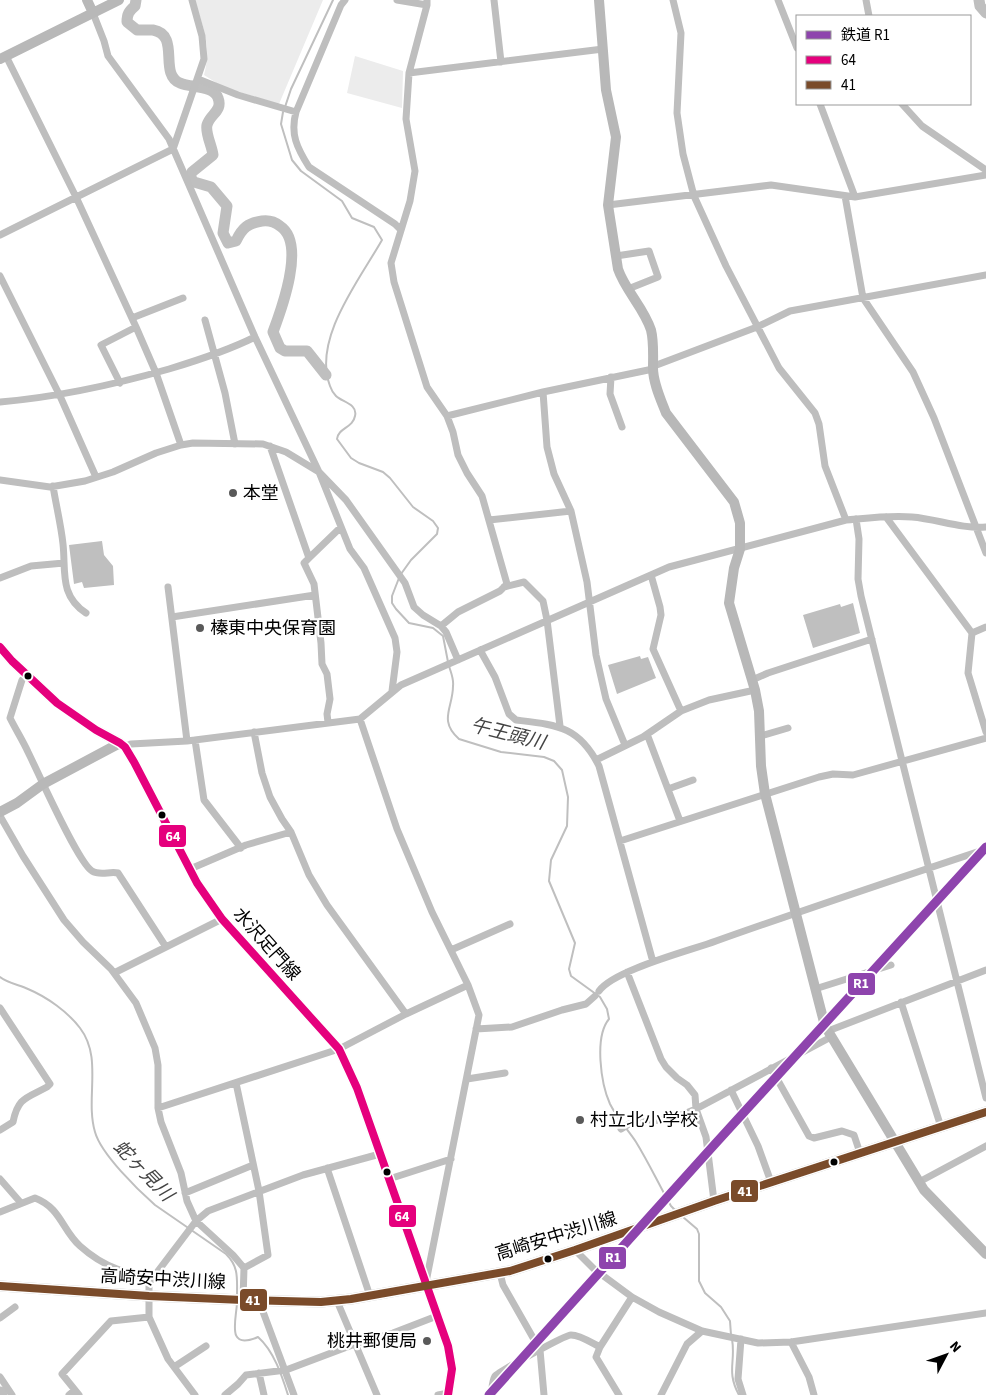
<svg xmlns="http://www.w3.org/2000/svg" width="986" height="1395" font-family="'Source Sans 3','Noto Sans JP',sans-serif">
	<rect width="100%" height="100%" fill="#fff"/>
	<!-- green -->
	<path fill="#ececec" d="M195 0H323L279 104 223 87 204 75C212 46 203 28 195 0Z
		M355 56 403 71 402 108 347 93Z"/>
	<!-- water -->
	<path fill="#bfbfbf" d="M102 541 104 555 113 566 114 585 84 588 82 582 74 584 69 545Z
		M853 603 860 633 813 648 803 615 840 604 841 607Z
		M640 656 641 659 648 657 656 678 617 694 608 665Z"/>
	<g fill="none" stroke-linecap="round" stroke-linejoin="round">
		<!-- stream -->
		<path stroke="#bfbfbf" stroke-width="2" d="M285 107 291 89 333 0
			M283 112 281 124 292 160 301 171 342 201 352 218 374 227 382 240C360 279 312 339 330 386 331 389 333 393 336 396 342 402 358 404 355 416 353 428 338 428 337 439L351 458 359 463 383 472 390 478 413 507 433 521 438 528 437 534 411 560 401 574
			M399 578 392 596V603L396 609 409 623 433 628 443 636 448 662
			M449 666C451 673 454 679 453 686 453 708 438 720 459 739L501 752 544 757 554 761 562 770 568 797 567 826 551 860 549 881 575 943 569 969 571 976 600 997 607 1009 609 1019C594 1037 601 1084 610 1104 617 1118 628 1130 636 1142 649 1163 659 1185 671 1206L676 1211
			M0 977C8 983 19 985 28 989 47 997 68 1012 80 1028 103 1058 85 1098 95 1132 101 1154 138 1190 155 1205L226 1254C239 1267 237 1278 237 1296
			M683 1217 697 1229 699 1234V1281L705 1293 721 1307 730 1321 731 1335
			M237 1303C236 1321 226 1351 258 1337 274 1351 282 1376 288 1395
			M732 1339C736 1362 726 1371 739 1395"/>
		<!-- river -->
		<path stroke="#bfbfbf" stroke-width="11" d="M136 0 135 6C129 11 127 14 127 22L137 30C142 30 148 30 153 30 181 35 158 74 180 83 191 88 214 85 218 98 223 111 210 114 207 125 205 133 212 146 213 155L192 172 190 177 194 182 211 187 227 206 223 233 228 243 236 241C242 228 248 223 262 221 269 220 275 222 280 226 306 243 282 308 273 332L280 348 285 351H307L326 375
			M979 0 980 6 986 13
			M0 1392 2 1395"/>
		<!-- street -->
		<path stroke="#bebebe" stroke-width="7" d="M345 0 341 5 296 112C290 134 297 148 309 167L395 224 401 230
			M397 0 427 5
			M427 0V5L409 73 406 119 415 171 410 201 391 263 394 282 427 387 447 416 453 432 458 455 467 473 482 496 507 584 500 591 458 612 441 626
			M494 0 501 62
			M673 0 681 33 677 113 683 154 694 196 726 266 779 368 815 413 819 424 825 466 846 520
			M778 0 797 48
			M866 0 869 16
			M93 13 104 41 108 56 169 139 255 337 319 472 350 549 364 568 395 638 397 652 392 691
			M6 56 76 197 136 327 156 373 181 445
			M409 73 603 49
			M198 79 238 95 296 112
			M820 104 855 197
			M902 104 922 126 986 170
			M845 196 863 298 913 372 934 418 986 553
			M608 205 771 185 855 197 986 175
			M0 235 173 149 204 59 202 36 192 0
			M616 256 649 251 658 277 628 289
			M0 276 60 396 96 477
			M132 318 183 298
			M205 320 225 393 235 444
			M654 366 757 327 790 311 986 275
			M611 377 610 394 622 427
			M120 383 101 345 136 327
			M543 392 547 447 554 474 571 511 587 582 596 655 606 699 625 745
			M0 402C58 397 113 385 169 369 199 360 227 351 255 337
			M447 416 543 392 653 369
			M270 446 309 558 304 563 314 584 321 643 322 664 327 674 330 699 327 714 328 722
			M0 480 50 487 85 481 113 472 156 453 181 445 193 443 263 444 286 452 319 472 346 500 405 583 414 607 423 615 441 626 446 632 458 660
			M53 486C56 505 61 525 63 544 66 571 59 595 86 613
			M886 517 972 633
			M856 519 859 539 858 579 861 596 986 1098
			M489 520 571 511
			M309 558 341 527
			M651 575 660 607 661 615 653 649 681 711
			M0 578 31 566 64 563
			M168 587 187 741
			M504 587 524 582 543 601 547 620 560 726
			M172 617 315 595
			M986 627 972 633 968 673 986 732
			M480 650 495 677 509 714 516 720C557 725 579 726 599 766L653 962
			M22 680 10 718C16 730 23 741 28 752 38 772 78 863 92 871 100 876 110 871 118 873L166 947
			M752 680 768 673 872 639
			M360 719 397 829 432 912 468 985 479 1015 426 1282
			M254 732 262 773 270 797 282 819 291 832 309 875 327 905 406 1014
			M647 734 680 821
			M761 736 788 728
			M195 740 204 800 241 848
			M125 747 131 744 187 741 360 719 401 685 669 567 846 520C868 518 890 515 912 517 937 519 961 529 986 527
			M596 760 643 737 681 711 709 700 755 690
			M668 789 693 780
			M0 816 23 856 64 920 83 942 111 969 136 1003 155 1048 158 1065V1108L161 1122 181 1173 187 1201 196 1221 233 1255 244 1268 243 1300
			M620 841 819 777 833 774 853 775 986 738
			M190 869 246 845 291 832
			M451 950 510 924
			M627 972 661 1059 666 1067 677 1078 687 1085 695 1095 696 1109 706 1137 714 1201
			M114 973 222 919
			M815 989 891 965
			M599 991C614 970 689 951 716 941 806 909 896 879 986 849
			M901 1002 941 1127
			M0 1008 50 1084 47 1087C27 1098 18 1097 13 1122L0 1130
			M476 1029 512 1027 562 1010 586 1004 595 996
			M828 1031 986 970
			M771 1068 809 1136 814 1138 842 1131 854 1135 860 1153
			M467 1079 505 1073
			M236 1083 259 1191 268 1255 244 1268
			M731 1090 758 1146 771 1182
			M158 1108 339 1049 406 1014 468 985
			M621 1129 629 1124 674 1118 696 1109 831 1037
			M327 1168 370 1296
			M0 1179 21 1203
			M389 1179 451 1159
			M919 1182 986 1146
			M185 1193 253 1165
			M0 1212 35 1198C61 1208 62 1230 80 1246 90 1255 104 1264 117 1269 130 1274 138 1273 149 1283
			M575 1250 594 1269 632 1297 659 1312 702 1331 758 1343 791 1342 986 1313
			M500 1273 503 1285 540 1350 544 1395
			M259 1301 294 1395
			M337 1301 377 1395
			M0 1318 15 1307
			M741 1339 738 1379 743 1395
			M791 1342 809 1377 814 1395
			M174 1367 206 1346
			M259 1373 264 1395
			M0 1377 12 1395
			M69 1395 75 1390
			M79 1395 62 1374 111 1321 149 1317
			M195 1395 168 1359 149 1317V1283L196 1221 208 1211 303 1175 380 1154
			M225 1395 238 1384 246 1375 286 1370 355 1344 393 1333 437 1316
			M438 1395 449 1393
			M491 1395C492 1389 492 1381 495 1376 498 1372 565 1335 571 1335 580 1335 592 1343 600 1347
			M619 1395 596 1357 600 1347 632 1297
			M661 1395 687 1344 702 1331"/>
		<!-- secondary -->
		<path stroke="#b8b8b8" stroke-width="10" d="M87 0 93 13
			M599 0 606 90 616 137 608 205 618 269C625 290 644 308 651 330 654 342 653 356 653 368 653 383 661 400 666 413L734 502 740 523V549L734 568 729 603 755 690 759 711 761 766 765 794 825 1026 924 1190 986 1254
			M0 59 119 0
			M0 647 12 661 57 703 96 730 120 743 125 747 134 762 197 883 222 919 339 1049 357 1088 448 1346 452 1369 448 1395
			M0 812 17 803 43 784 120 743"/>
		<!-- primary -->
		<path stroke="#bebebe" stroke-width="11" d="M0 1286 149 1296 243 1300 321 1302 351 1299 510 1271 575 1250 714 1201 986 1112"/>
		<defs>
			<path id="bus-1" d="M0 647 12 661 57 703 96 730 120 743 125 747 134 762 197 883 222 919 339 1049 357 1088 448 1346 452 1369 448 1395"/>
			<path id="bus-2" d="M0 1286 149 1296 243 1300 321 1302 351 1299 510 1271 575 1250 714 1201 986 1112"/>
		</defs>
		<!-- bus-1 casing -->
		<use href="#bus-1" stroke="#fff" stroke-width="11"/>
		<!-- bus-2 casing -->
		<use href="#bus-2" stroke="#fff" stroke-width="11"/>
		<!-- bus-1 -->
		<use href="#bus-1" stroke="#e5007d" stroke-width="8"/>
		<!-- bus-2 -->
		<use href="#bus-2" stroke="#7a4b2a" stroke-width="8"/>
		<defs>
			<path id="rail-1" d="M489 1395 715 1144 986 847"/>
		</defs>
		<!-- rail-1 casing -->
		<use href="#rail-1" stroke="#fff" stroke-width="12"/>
		<!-- rail-1 -->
		<use href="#rail-1" stroke="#8e44ad" stroke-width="9"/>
	</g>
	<!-- markers -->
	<g fill="#595959" stroke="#fff" stroke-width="2">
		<circle cx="233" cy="493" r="5"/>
		<circle cx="200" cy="628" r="5"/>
		<circle cx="580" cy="1120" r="5"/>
		<circle cx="427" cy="1341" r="5"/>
	</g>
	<g fill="#000" stroke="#fff" stroke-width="2">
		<circle cx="28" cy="676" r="4.5"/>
		<circle cx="162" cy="815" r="4.5"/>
		<circle cx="834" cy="1162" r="4.5"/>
		<circle cx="387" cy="1172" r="4.5"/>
		<circle cx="548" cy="1259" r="4.5"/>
	</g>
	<g text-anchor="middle" stroke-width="4.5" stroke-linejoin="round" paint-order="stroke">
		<!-- poi labels -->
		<g font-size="18" fill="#000" stroke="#fff" text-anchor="start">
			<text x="243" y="499">本堂</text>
			<text x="210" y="634">榛東中央保育園</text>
			<text x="590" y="1126">村立北小学校</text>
			<text x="417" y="1347" text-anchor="end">桃井郵便局</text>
		</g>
		<!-- street labels -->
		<g font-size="18" fill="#000" stroke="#fff">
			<text transform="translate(267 944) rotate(48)" y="6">水沢足門線</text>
			<text transform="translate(556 1236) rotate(-17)" y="6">高崎安中渋川線</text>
			<text transform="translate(163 1279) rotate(3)" y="6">高崎安中渋川線</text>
		</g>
		<!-- water labels -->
		<g font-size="19" font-style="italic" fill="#444" stroke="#fff">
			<text transform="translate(508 733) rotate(14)" y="7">午王頭川</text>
			<text transform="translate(144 1170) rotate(46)" y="7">蛇ヶ見川</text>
		</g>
	</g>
	<g stroke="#fff" stroke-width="2">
		<rect x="158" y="824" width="29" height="24" rx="5" fill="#e5007d"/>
		<rect x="847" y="972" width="29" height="24" rx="5" fill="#8e44ad"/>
		<rect x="730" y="1179" width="29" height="24" rx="5" fill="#7a4b2a"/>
		<rect x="388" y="1204" width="29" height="24" rx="5" fill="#e5007d"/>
		<rect x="598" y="1246" width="29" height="24" rx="5" fill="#8e44ad"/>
		<rect x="239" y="1288" width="29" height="24" rx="5" fill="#7a4b2a"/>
	</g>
	<g font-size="14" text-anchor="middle" font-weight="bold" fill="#fff">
		<text x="173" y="841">64</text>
		<text x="861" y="988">R1</text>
		<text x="745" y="1196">41</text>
		<text x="402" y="1221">64</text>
		<text x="613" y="1262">R1</text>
		<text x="253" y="1305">41</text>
	</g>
	<!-- legend -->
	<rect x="796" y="15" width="175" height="90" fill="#ffffff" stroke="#999999"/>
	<rect x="806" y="31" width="25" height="8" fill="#8e44ad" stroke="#999999"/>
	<text x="841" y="40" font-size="15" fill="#000000">鉄道 R1</text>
	<rect x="806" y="56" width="25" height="8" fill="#e5007d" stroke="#999999"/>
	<text x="841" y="65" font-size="15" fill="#000000">64</text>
	<rect x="806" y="81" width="25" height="8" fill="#7a4b2a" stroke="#999999"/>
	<text x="841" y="90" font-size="15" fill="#000000">41</text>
	<!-- north arrow -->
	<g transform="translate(946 1355) rotate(49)" stroke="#ffffff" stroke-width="4" paint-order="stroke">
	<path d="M0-4L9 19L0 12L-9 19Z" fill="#000000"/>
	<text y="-8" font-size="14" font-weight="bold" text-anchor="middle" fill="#000000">N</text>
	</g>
</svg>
